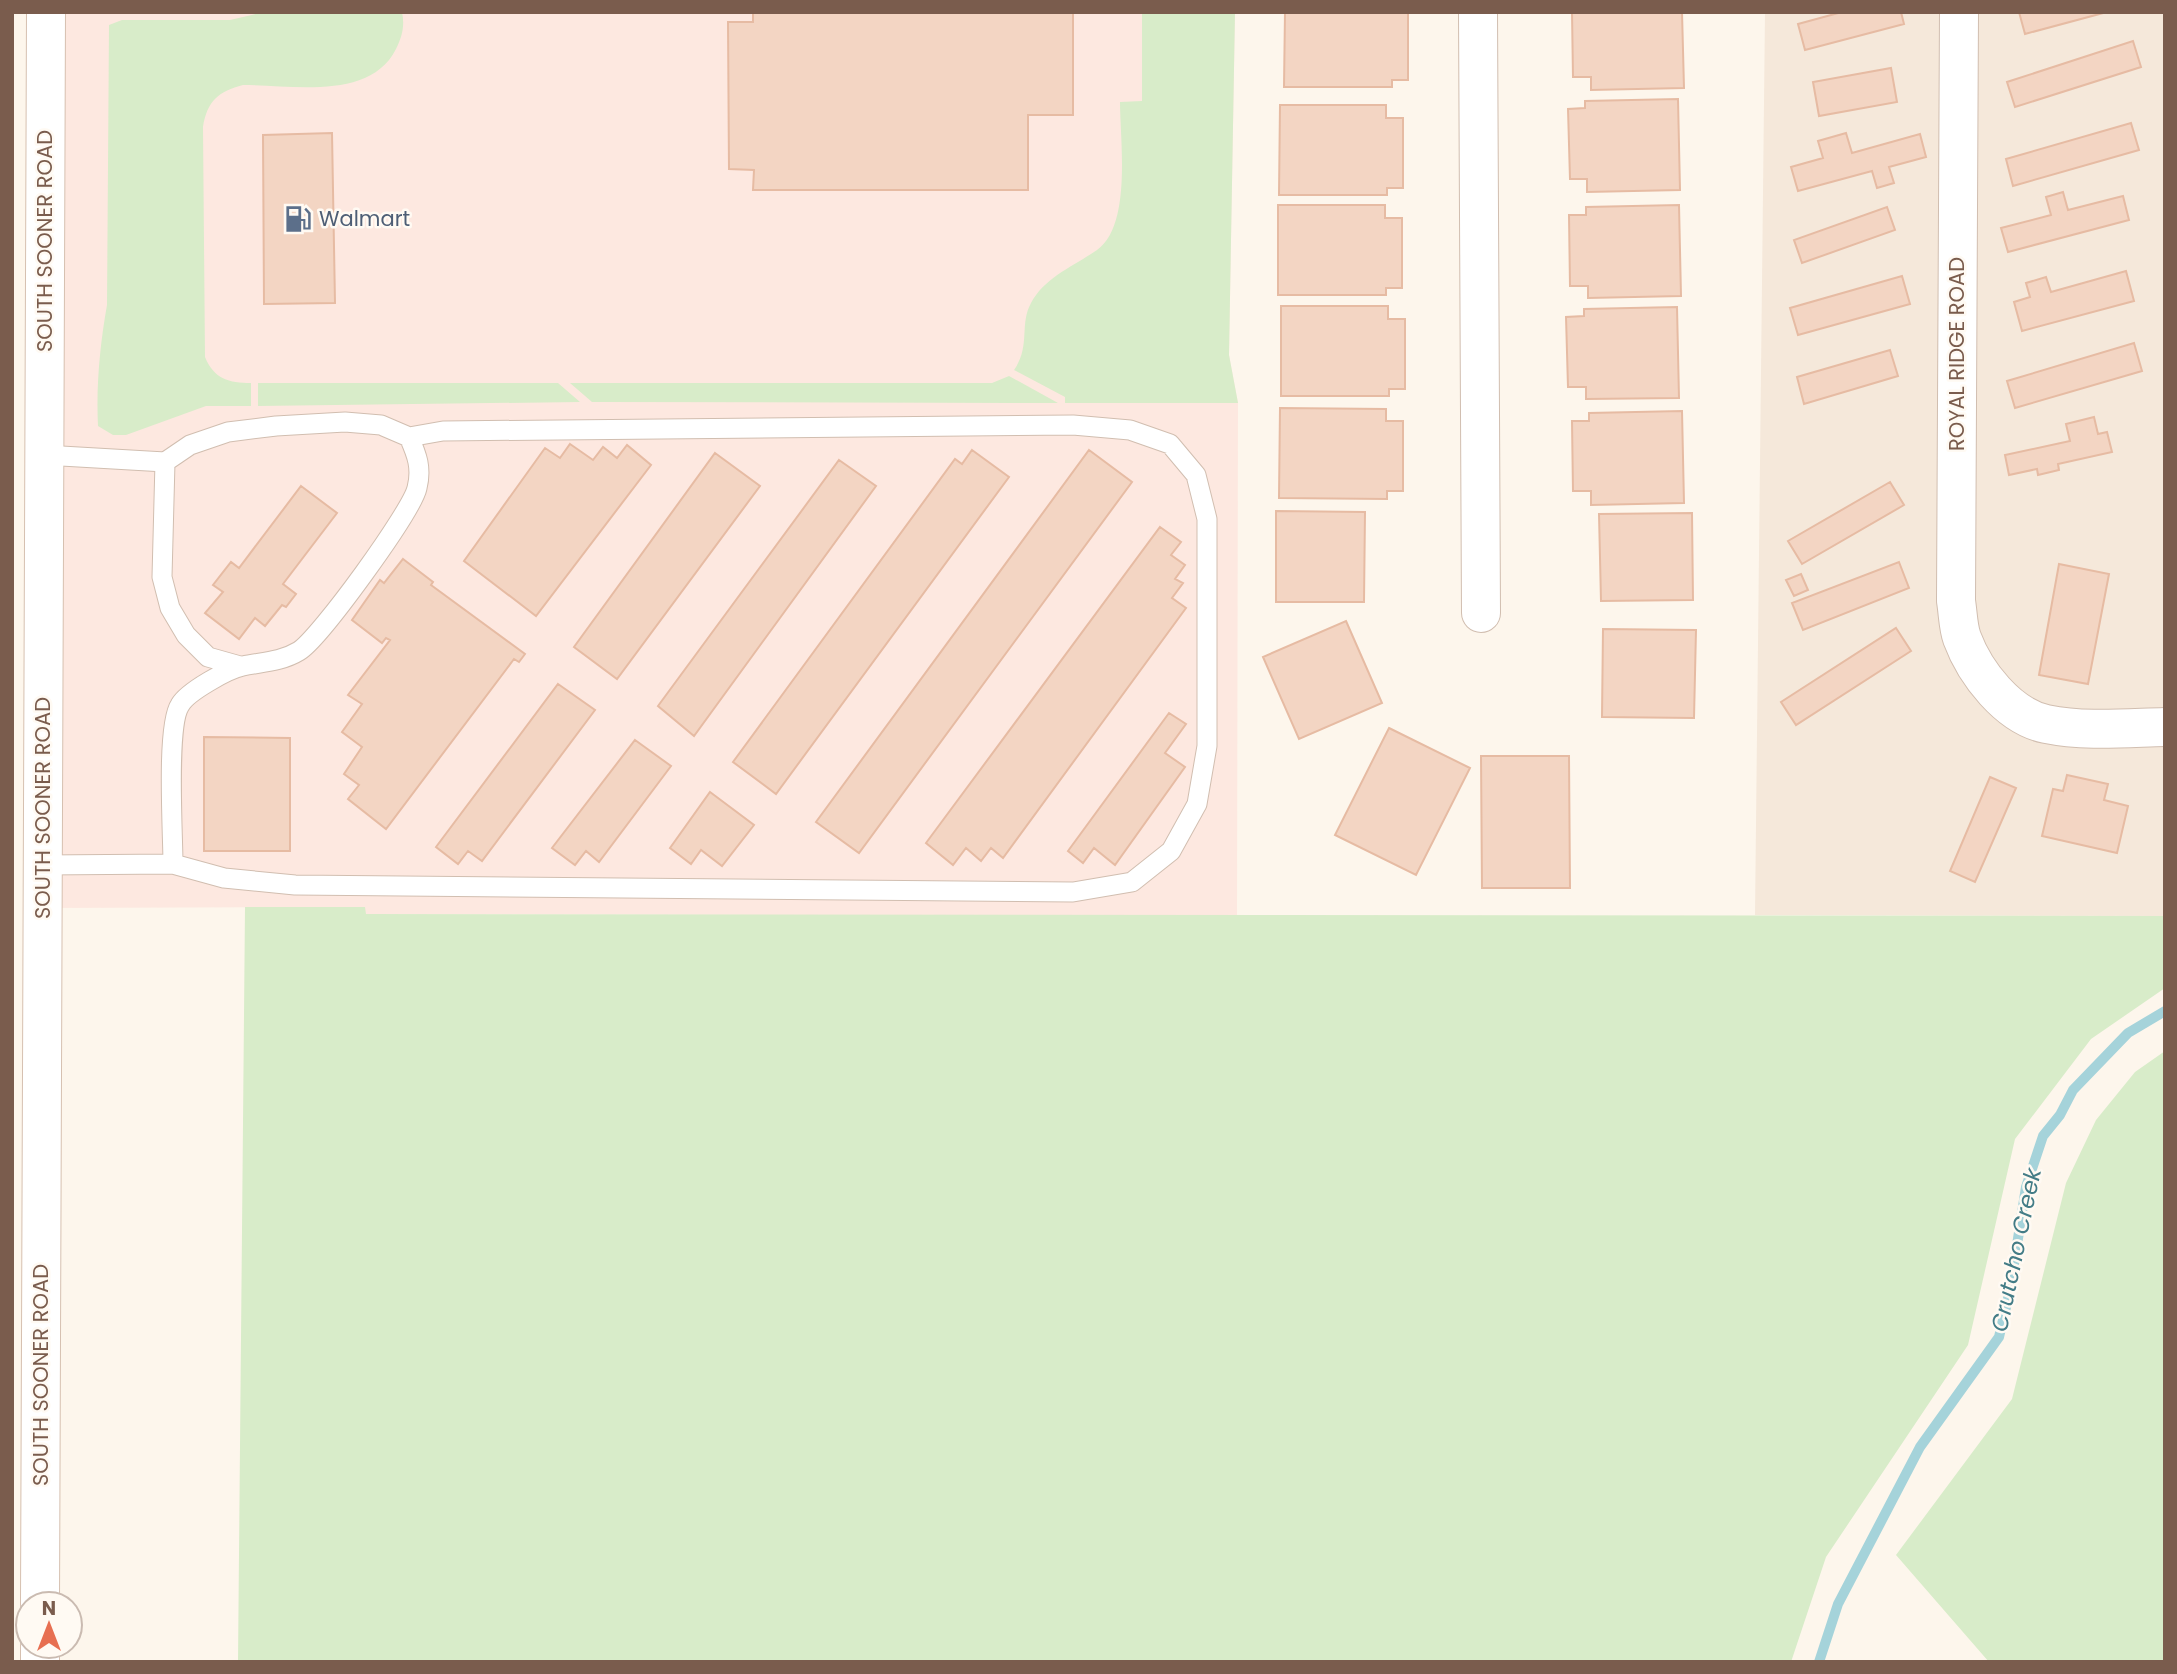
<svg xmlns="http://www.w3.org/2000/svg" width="2177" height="1674" font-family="Poppins,sans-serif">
	<rect width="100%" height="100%" fill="#fdf6ec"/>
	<!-- residential -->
	<path fill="#f5e8da" d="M1765 12H2165V916L1755 915Z"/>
	<!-- commercial -->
	<path fill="#fde8e0" d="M46 12H1235L1229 355 1238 403 1237 916 365 914V907L43 908Z"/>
	<!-- green -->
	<path fill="#d8ecc9" d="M264 12H402C405 26 402 37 396 49 370 101 291 85 243 85 219 91 207 101 203 127L205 357C214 379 229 383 251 383V406H206L126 435H113L98 426C96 386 100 344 107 305L109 25 122 20H230Z
		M1142 12H1235L1229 355 1238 403H1065V397L1014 370C1031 346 1019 325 1031 303 1045 277 1074 266 1097 250 1132 225 1120 141 1120 102L1142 101Z
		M1009 376 1058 403 592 402 570 383H992Z
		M258 383H558L580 402 258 406Z
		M245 907H365L366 914 2165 916V988L2091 1039 2015 1139 1968 1345 1826 1557 1791 1662H238Z
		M2165 1051V1662H1989L1896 1555 2012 1399 2066 1183 2096 1120 2135 1072Z"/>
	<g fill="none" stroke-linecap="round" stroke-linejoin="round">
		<!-- stream -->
		<path stroke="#a5d3da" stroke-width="10" d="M1819 1662 1838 1604 1920 1447 1999 1337 2010 1290 2026 1187 2043 1136 2060 1115 2073 1090 2128 1033 2165 1011"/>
	</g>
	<!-- building -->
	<path fill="#f3d5c3" stroke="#e6bba3" stroke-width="2" d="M753 12H1073V115H1028V190H753L754 170 729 169 728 22H753Z
		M1285 12H1408V80H1392V87H1284Z
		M1572 12H1682L1684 88 1591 90V77H1573Z
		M1842 12H1901L1904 24 1805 50 1798 24Z
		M2019 12H2107L2025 34Z
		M2133 41 2141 67 2015 107 2007 82Z
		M1891 68 1897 102 1819 116 1813 82Z
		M1678 99 1680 190 1587 192V179H1570L1568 109 1585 108V101Z
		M1280 105H1386V118H1403V188H1387V195H1279Z
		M2131 123 2139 150 2013 186 2006 159Z
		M332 133 335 303 264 304 263 135Z
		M1846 133 1852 153 1920 134 1926 157 1889 167 1894 183 1877 188 1872 171 1798 191 1791 167 1823 158 1818 141Z
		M2063 192 2068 210 2123 196 2129 220 2008 252 2001 228 2051 215 2046 197Z
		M1278 205H1385V218H1402V288H1386V295H1278Z
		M1679 205 1681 296 1588 298V286H1570L1569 215H1586V207Z
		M1887 207 1895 230 1802 263 1794 240Z
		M2126 271 2134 301 2022 331 2014 302 2030 297 2026 283 2046 277 2051 292Z
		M1902 276 1910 304 1798 335 1790 308Z
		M1281 306H1388V319H1405V389H1389V396H1281Z
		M1677 307 1679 398 1586 399V387H1568L1566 317 1584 316V309Z
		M2134 343 2142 371 2015 408 2007 381Z
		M1890 350 1898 376 1804 404 1797 377Z
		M1280 408 1386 409V421H1403V491H1387V499L1279 498Z
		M1682 411 1684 503 1591 505V491H1573L1572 421H1589V413Z
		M2094 417 2098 434 2107 432 2112 452 2058 464 2059 470 2038 475 2037 469 2009 475 2005 455 2070 441 2066 424Z
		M570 444 593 460 603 447 617 458 627 445 651 465 536 616 464 561 545 448 560 458Z
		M972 450 1009 477 776 794 733 762 955 459 962 464Z
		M1089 450 1132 482 859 853 816 822Z
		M715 453 760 486 617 679 574 647Z
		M839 460 876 486 694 736 658 706Z
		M1890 482 1904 505 1802 564 1788 541Z
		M301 486 337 513 283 584 296 594 286 607 282 605 265 626 255 618 239 639 205 613 223 592 213 585 231 562 239 568Z
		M1276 511 1365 512 1364 602H1276Z
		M1692 513 1693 600 1601 601 1599 514Z
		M1160 527 1181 542 1171 555 1185 565 1175 579 1183 583 1172 598 1186 608 1003 858 991 848 981 861 966 848 953 865 926 843Z
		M403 559 433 582 431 585 525 654 519 662 514 659 386 829 348 799 359 785 344 774 362 747 342 732 362 704 348 695 390 640 386 638 382 643 352 620 380 580 384 583Z
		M1899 562 1909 588 1803 630 1792 603Z
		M2059 564 2109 574 2088 684 2039 675Z
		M1801 574 1808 590 1794 596 1786 580Z
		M1346 621 1382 703 1299 739 1263 657Z
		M1896 628 1911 651 1796 725 1781 702Z
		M1603 629 1696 630 1694 718 1602 717Z
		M558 684 595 710 482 861 468 851 458 864 436 847Z
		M1169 713 1186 724 1165 753 1185 767 1115 865 1094 848 1083 863 1068 851Z
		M1389 728 1470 768 1416 875 1335 835Z
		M204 737 290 738V851H204Z
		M635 740 671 766 599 862 586 851 575 865 552 848Z
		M1481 756H1569L1570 888H1482Z
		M2067 775 2108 784 2104 800 2128 806 2117 853 2042 836 2053 789 2063 791Z
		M1990 777 2016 788 1975 882 1950 871Z
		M710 792 754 825 722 866 701 850 691 864 670 848Z"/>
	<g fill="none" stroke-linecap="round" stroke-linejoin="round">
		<defs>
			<path id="lane" d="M44 455 165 462 162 577 170 608 186 635 208 657 240 666
				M173 864 224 878 295 885 1073 892 1132 882 1171 851 1197 804 1207 746V519L1196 475 1170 444 1130 430 1073 425 443 431 409 437
				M43 865 173 864C173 834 166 726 180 705 187 692 228 669 243 666 262 662 281 662 299 651 320 638 412 511 417 488 422 468 417 455 409 437L381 425 345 422 276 426 228 432 190 445 165 462"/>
			<path id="street" d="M1478 12 1481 613
				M1959 12 1956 601C1958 613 1958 627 1962 638 1975 673 2008 716 2046 724 2085 732 2126 728 2165 727"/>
			<path id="secondary" d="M40 1604 46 12
				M40 1662V1646"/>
		</defs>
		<!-- lane casing -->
		<use href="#lane" stroke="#d1beb0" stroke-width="21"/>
		<!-- street casing -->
		<use href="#street" stroke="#d1beb0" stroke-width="40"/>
		<!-- secondary casing -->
		<use href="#secondary" stroke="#d6c0b0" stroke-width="40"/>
		<!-- lane -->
		<use href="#lane" stroke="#fff" stroke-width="19"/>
		<!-- street -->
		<use href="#street" stroke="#fff" stroke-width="38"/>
		<!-- secondary -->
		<use href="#secondary" stroke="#fff" stroke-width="38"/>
	</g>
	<!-- icons -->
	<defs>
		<symbol id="fuel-bare" viewBox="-9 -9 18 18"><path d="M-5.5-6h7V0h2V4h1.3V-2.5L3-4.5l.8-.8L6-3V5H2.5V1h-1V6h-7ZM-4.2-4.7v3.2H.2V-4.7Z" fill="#5c6f8a" stroke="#fffaf3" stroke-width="2.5" paint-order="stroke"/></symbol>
	</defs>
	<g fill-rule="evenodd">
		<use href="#fuel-bare" x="279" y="200" width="38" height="38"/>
	</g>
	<g text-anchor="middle" stroke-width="5" stroke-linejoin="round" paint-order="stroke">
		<!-- service labels -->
		<g font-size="21" fill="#4e5e75" stroke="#fffaf3" text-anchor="start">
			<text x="319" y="226">Walmart</text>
		</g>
		<!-- street labels -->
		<g font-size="21" fill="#7a5c4d" stroke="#fffaf3">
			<text transform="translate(45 241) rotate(-90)" y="7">SOUTH SOONER ROAD</text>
			<text transform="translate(1957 354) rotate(-90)" y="7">ROYAL RIDGE ROAD</text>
			<text transform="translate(43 808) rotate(-90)" y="7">SOUTH SOONER ROAD</text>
			<text transform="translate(41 1375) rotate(-90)" y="7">SOUTH SOONER ROAD</text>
		</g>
		<!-- water labels -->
		<g font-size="23" font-style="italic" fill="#437c86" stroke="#fffaf3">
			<text transform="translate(2016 1250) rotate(-78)" y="8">Crutcho Creek</text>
		</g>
	</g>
	<!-- border -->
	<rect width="2177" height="1674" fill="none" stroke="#7a5c4d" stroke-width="28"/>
	<!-- north arrow -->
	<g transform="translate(49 1625)"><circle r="33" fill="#fffaf3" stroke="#cabbb1" stroke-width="2"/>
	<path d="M0-5L12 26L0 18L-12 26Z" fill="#e76f51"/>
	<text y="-10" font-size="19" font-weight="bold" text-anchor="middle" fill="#7a5c4d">N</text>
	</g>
</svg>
